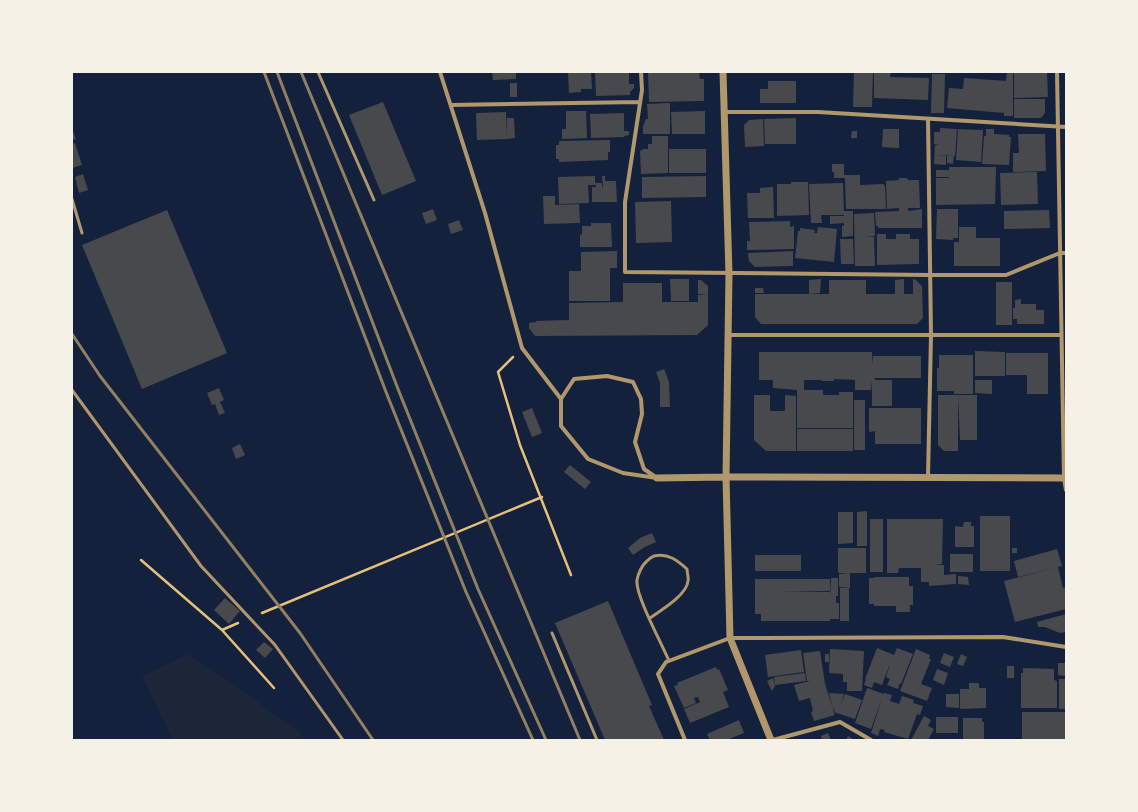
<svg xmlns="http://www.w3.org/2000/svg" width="1138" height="812" font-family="'Archivo Narrow',sans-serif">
	<rect width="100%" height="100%" fill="#14213d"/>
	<!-- green -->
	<path fill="#1d2539" d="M189 654 300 732 304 740H173L142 676Z"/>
	<!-- building -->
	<path fill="#48494c" d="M492 72H516V79L493 80Z
		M568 72H591L592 89H581V92L569 93Z
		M595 72H629V84H634V88L630 92V87V95L596 96Z
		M648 72H699L700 79H704V101L649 102Z
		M854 72H873L872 107H853Z
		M874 72H891L890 77 929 78 928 100 874 98Z
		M1007 72H1013V116H1004V113L947 108 949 88 963 89 964 78 1006 81Z
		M1014 72H1047L1048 97 1014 98Z
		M932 74H945L944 113H931Z
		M768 81H796V103H760V89H768Z
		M510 83H517V97H510Z
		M1014 99H1045V113L1041 118H1014Z
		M383 102 416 181 382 195 349 115Z
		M670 103V134H643V126L646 119H648L647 104Z
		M566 111H586L587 138 562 139V129H566Z
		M705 111V134H672L671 112Z
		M506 112 507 139 477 140 476 113Z
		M624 113V131H629V135L624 136V137L591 138 590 114Z
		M507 118H514L515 138 507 139Z
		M796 118V144H765L764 119Z
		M763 119 764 146 745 147 744 125 749 120Z
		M940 128 957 129 955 156 938 155 946 156V165L934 164 935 145H939L934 144V132H940Z
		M72 129 76 139 72 140Z
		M883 129H899V148L882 147Z
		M958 129 983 130 981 162 956 160Z
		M986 129H994V134L1009 135V137H1011L1009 165 982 164 984 136H986Z
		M852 131H857V138H851Z
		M1018 134H1045L1046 171 1013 172V153H1019Z
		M652 136H668V173L641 174 640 152 641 150H643V149H648V144H652Z
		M610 140V152H608V160L559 162V159H556V145H559V141Z
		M75 143 82 165 72 168V144Z
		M669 149H706V173H669Z
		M947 156H954L953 164 947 163Z
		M832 164H844V175H860V185L884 184V186H885L886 209H846L845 178H834V172H832Z
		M949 167H996L995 204 936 205V178H949V177H936V170H949Z
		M1037 172 1038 204 1001 205 1000 173Z
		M83 174 88 190 79 193 75 177Z
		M595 176V183H602V187H603L602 176H605V181H616L617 202H592V187H596V185H588L589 203 559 204 558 177Z
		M706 176V197L642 198V177Z
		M899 178H907L908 180H919L920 208H908V211L922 209V228H878V226H876L875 212 899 211V208L887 209 886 181 899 180Z
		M791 182H808L809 215 777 216V184H791Z
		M843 183 844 215H821L822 223H811L809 184Z
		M773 187 774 218H748L747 193H760V188Z
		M543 196H555V205L579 204 580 223 544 224Z
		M671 201 672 242 636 243 635 202Z
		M433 209 437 220 426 224 422 213Z
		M937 209H958V238H953V240L936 239Z
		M167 210 227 353 142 389 82 245Z
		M1049 210 1050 228 1004 229V211Z
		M844 211H853V236L842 237V226H844V223L830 224V216H844Z
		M874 213 875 236 865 237H874L875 266H855L854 214Z
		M459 220 463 230 451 234 448 224Z
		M790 221V227L794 226V249L747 250V241H750L749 222Z
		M591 223H611L612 247H580V235L582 234V226H591Z
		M818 227 837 229 834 262 795 258 798 231H800V228L815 230 814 233H817Z
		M959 227H976V238H1000V266H954V242H959Z
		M877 234H886V239H896V234H910V239H919V264L877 265Z
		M840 239H853L854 264H841Z
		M617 251V268H610V301H569V271H581V252Z
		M793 251V266L755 267 749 261 748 253Z
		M670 279H689V301H671Z
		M821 279 820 293 809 294V280Z
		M904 279V294H913V279L916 280 922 286 923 318 917 324H761L755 317V294H829V280H866V294H895V280Z
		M698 280H701L708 286V295L698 294Z
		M996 282H1012V325H996Z
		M623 283H662V302H698V295H708V325L697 335 535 336 529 328V323L536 322V321L569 320V303L623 302Z
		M755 288H763L764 293H755Z
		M1021 299V304H1036V310H1044V324H1017V319H1013V308H1015V300Z
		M975 351 1005 352V376H975Z
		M759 352H872V364L873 356H921V378H875V380H892V406H872V380L871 390H855V380L834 379V381H822V380H804V390H823V395H839V392H853V428H797V390L773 388V380H759Z
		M1006 353H1048V394H1027V375H1006Z
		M939 355H973V394H954V391H937V368H939Z
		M664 369 669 382 670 407H660V383L656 372Z
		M975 380H992V394L975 393Z
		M219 388 224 400 220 402 225 413 219 415 215 404 212 405 207 393Z
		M754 395H770V411H785V395L796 396V451H766L754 440Z
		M938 395H958V451H944L938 445Z
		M958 395H977V440H960Z
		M854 400H865V450H854Z
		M532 408 542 433 532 437 522 412Z
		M869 408H921V444H875V431L869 432Z
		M797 429H853V451H797Z
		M240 444 245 455 236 459 232 448Z
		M570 465 591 482 585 489 564 472Z
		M867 511V546H857V512Z
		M838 512H853V543L838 544Z
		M980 516H1010V571H980Z
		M870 519H883V572H870Z
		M887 519H943L942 564 935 565H944V575L956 574V584L929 586V582H921V568H899L898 573H887Z
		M964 522H971V526H974V547H955V526L963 527Z
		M652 533 656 542 645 547 633 555 628 548 640 538Z
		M838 548H866V573H838Z
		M1012 548H1017V553H1012Z
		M1057 549 1062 566 1018 577 1014 561Z
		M950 554H973V572H950Z
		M755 555H801V571H755Z
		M1058 567 1063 588 1066 587V609L1015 622 1004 581Z
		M850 573V588L839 587V574Z
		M958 576 968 577 969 585 958 584Z
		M874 577H909V586H913V605H910V612H896V606H874V604H869V578H874Z
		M831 578H838V596H836V603H839V619H830V621H761V614H755V579H830V591L780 592H830V597Z
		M840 588H849V621H840Z
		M225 598 240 611 229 624 214 610Z
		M608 601 652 705 649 706 664 740H605L555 623Z
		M1066 614V632L1060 633 1045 627H1038L1037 622Z
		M264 642 273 649 265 658 256 650Z
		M877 648 894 655 897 648 913 654 901 684 900 683 898 689 887 685 890 679 886 677 891 661 882 685 874 682 872 688 864 685 866 679H865Z
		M830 649 864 651 862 691H847V682H843V674L829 673Z
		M916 649 930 655 929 659H931L921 684 932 688 927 701 900 691Z
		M801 650 804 672 768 677 765 655Z
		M820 651 825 684 833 709 829 693 844 694 841 704 845 694 862 700 855 719 834 712 835 707 833 711 835 715 814 721 811 712 813 711 810 698 799 701 794 685 810 681H807L803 653Z
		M944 653 954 657 950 667 940 663Z
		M825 654H829V662H825Z
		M961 654 967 657 963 666 957 664Z
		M1058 663H1065V676L1058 675Z
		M1007 666H1014V678H1007Z
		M716 667 717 670 719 669 728 690 723 692 729 707 690 723 684 709 721 693 700 702 698 697 694 698 696 703 684 708 674 686 678 685 677 683Z
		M1023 668 1054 669V680L1057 681V708H1021V673H1023Z
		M937 669 948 673 944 685 933 680Z
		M805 673 806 681 775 685 774 677Z
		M773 678 775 686 772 691 767 681Z
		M1059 679H1066V709H1059Z
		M969 683H979V688H986V708L960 709V689H969Z
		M867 688 884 694V693L892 695 890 701 899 704 902 696 914 700 913 703 923 706 920 715 917 714 908 739 884 732 885 730 880 729 878 736 871 733 882 698 871 729 855 723Z
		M946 694H959V708L946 707Z
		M1022 712H1066V740H1022Z
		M924 716 931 720 928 726 934 729 928 740H911Z
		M936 717H958V733H936Z
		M963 718H982V722H984V740H963Z
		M739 720 744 733 727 740H710L707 734Z
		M828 733 831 740H822L821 736Z
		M848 736 855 740H846Z"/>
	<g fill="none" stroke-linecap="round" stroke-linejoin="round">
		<!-- path -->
		<path stroke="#e5c07b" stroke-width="2.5" d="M513 357 498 372 520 445 571 575
			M141 560 222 630 274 688
			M262 613 542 497
			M222 630 238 623"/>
		<!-- service -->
		<path stroke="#b1986c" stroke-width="3" d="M318 72 374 200
			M72 199 82 233
			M72 390 201 566 275 645 343 740
			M650 618C660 611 687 595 688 581 689 578 687 573 687 569 677 560 668 553 654 556 651 557 649 559 647 561 642 565 638 574 637 580 635 595 662 644 669 661
			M552 633 597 740"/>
		<!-- minor -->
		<path stroke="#b1986c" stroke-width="4" d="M440 72 485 213 522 348 561 399
			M641 72 642 90 625 202V272L930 275H1006L1060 253H1066
			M1057 72 1064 478 1066 490
			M451 105 640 102
			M724 112H818L1066 127
			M928 119 931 335 928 477
			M728 335H1061
			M607 376 633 382 641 399 642 414 635 442 644 469 657 478 623 473 588 459 561 426V399L574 379Z
			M685 740 658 674 666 662 730 638 1003 637 1066 647
			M773 740 840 722 871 740"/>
		<!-- tertiary -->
		<path stroke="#b1986c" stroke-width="7" d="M723 72 729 274 726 477 730 638 771 740
			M657 478 726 477 1066 478"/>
		<!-- rail -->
		<path stroke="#918062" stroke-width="3" d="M264 72 386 392 466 592 533 740
			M277 72 398 389 478 589 546 740
			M301 72 580 740
			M72 334 100 376 300 633 373 740"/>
	</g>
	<!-- border -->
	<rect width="1138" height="812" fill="none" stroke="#f6f1e7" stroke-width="146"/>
</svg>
